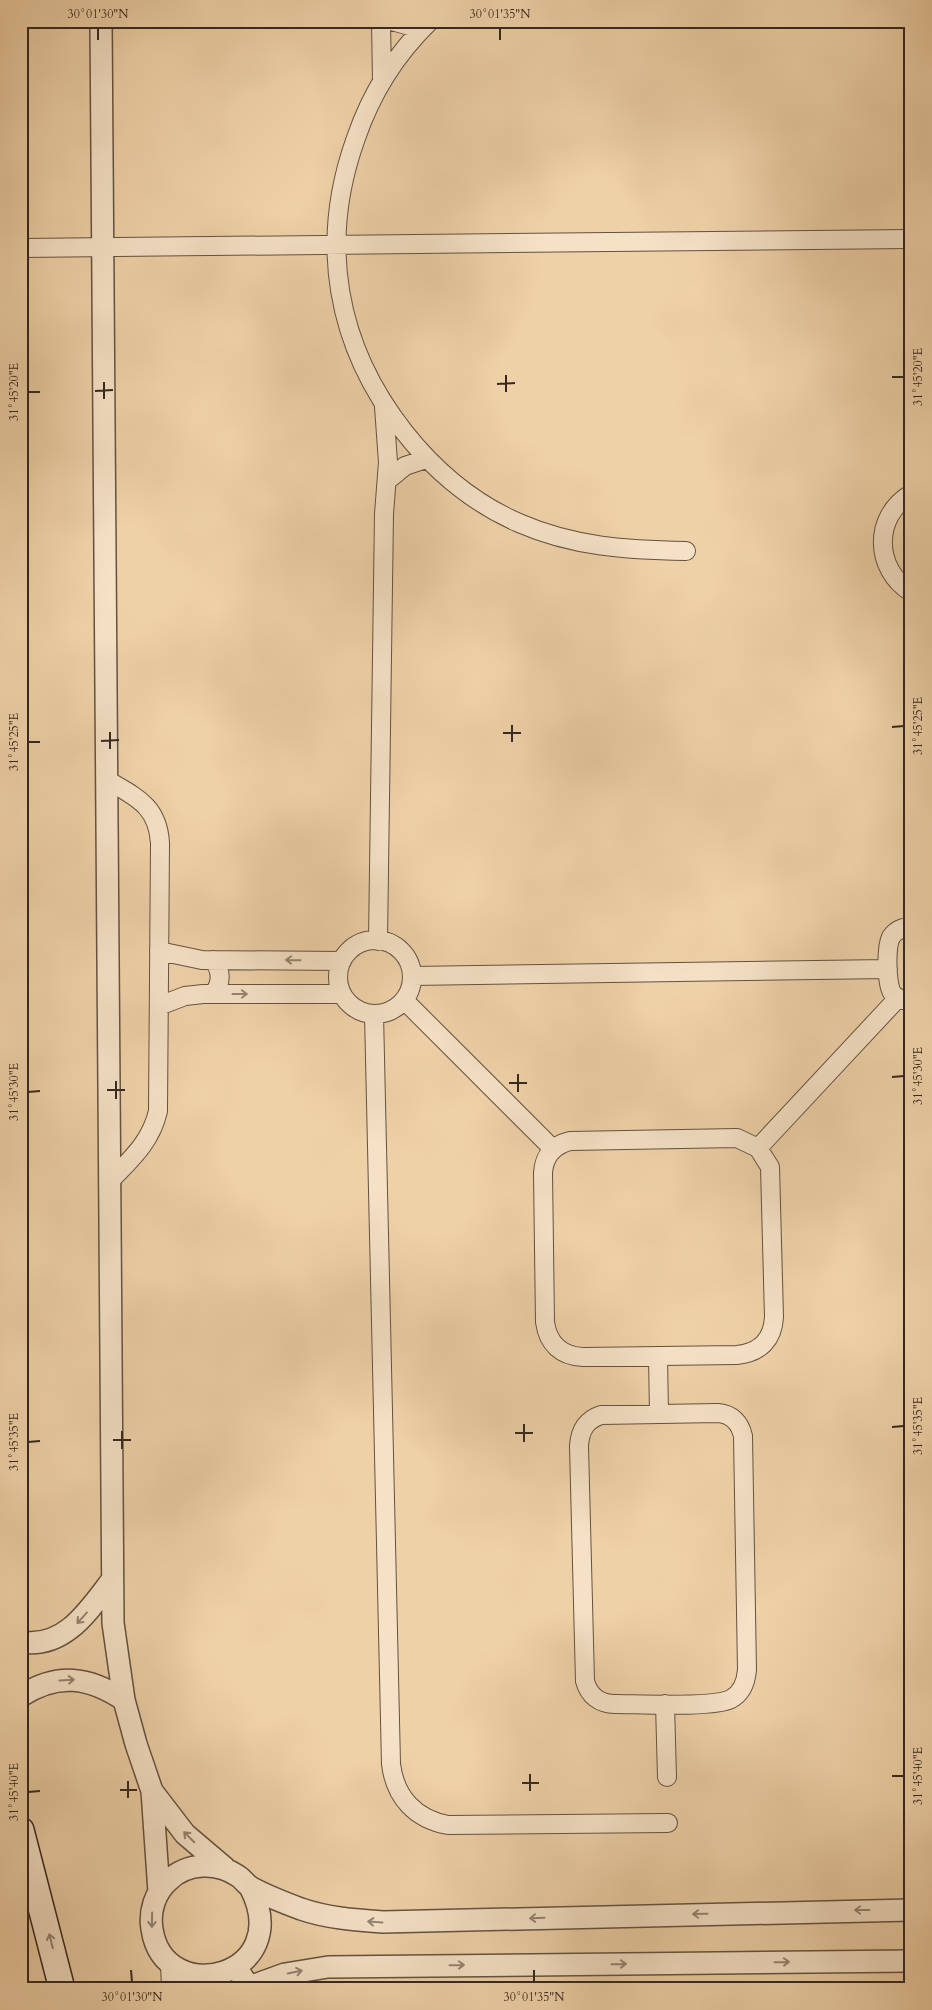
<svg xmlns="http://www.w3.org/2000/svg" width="932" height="2010" font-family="Cardo,serif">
	<rect width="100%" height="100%" fill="#efd1a8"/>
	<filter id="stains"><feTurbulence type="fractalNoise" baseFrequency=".004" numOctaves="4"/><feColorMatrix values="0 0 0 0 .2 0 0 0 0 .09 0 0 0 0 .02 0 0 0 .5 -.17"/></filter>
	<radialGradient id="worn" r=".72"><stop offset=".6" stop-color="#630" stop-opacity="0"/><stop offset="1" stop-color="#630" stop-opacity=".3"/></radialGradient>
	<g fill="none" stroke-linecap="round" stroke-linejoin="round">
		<defs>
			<path id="minor" d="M381 21 382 81
				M392 21 413 27 425 26
				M430 21C397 53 371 94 356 138 318 243 336 346 405 433 436 472 473 503 519 523 574 547 628 550 686 551
				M21 248 911 239
				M388 480 405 466 426 459
				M911 494C873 516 874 569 911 592
				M107 780C136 797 158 806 160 843L158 1111C151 1142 131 1159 110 1181
				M911 927C902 927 896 930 891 937 886 947 886 986 893 994 898 999 904 1001 911 1001
				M338 977a37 37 0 1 1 74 0a37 37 0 1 1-74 0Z
				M378 941 384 514 388 462 384 407
				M159 951 202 960 342 961
				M412 976 888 969
				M213 994C222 983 222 971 213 960
				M404 1000 553 1149
				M159 1006 185 996 203 994H342
				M374 1014 391 1764C395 1797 415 1819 448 1825L668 1823
				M737 1138 758 1148 770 1167 774 1317C773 1339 760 1353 737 1355L583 1357C561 1356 548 1344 545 1322L543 1173C544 1155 554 1145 570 1141Z
				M758 1148 898 998
				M658 1356 659 1414
				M718 1413C732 1414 740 1423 743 1436L747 1670C746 1682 742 1693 731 1699 714 1708 638 1704 615 1704 600 1704 589 1696 585 1681L579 1446C580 1430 586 1420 601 1415Z
				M665 1704 667 1777
				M170 1963 171 1989"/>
			<path id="tertiary" d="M101 21 113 1623 124 1700 136 1744 152 1791 159 1892
				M21 1642C65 1649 89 1610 112 1580
				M21 1696C58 1672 89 1677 124 1700
				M152 1791 185 1834 225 1868
				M250 1887C297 1977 164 2010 152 1929 149 1911 155 1893 168 1881 187 1862 217 1862 238 1876 243 1879 246 1885 252 1888 267 1896 285 1903 301 1909 327 1918 355 1920 383 1922L911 1910
				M236 1967 249 1987 285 1974 328 1967 911 1961"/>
			<path id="secondary" d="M21 1830 62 1989"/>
		</defs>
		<!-- minor casing -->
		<use href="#minor" stroke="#635242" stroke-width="20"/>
		<!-- tertiary casing -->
		<use href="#tertiary" stroke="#635242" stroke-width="24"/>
		<!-- secondary casing -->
		<use href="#secondary" stroke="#342820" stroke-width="28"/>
		<!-- minor -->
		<use href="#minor" stroke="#f5e1c6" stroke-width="18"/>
		<!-- tertiary -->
		<use href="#tertiary" stroke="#f5e1c6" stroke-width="21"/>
		<!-- secondary -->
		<use href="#secondary" stroke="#f5e1c6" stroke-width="25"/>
	</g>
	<!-- one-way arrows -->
	<defs><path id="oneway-shaft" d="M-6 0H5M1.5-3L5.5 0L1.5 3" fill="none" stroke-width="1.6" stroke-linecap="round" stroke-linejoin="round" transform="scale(1.25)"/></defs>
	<g stroke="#948473">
		<use href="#oneway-shaft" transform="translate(293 960) rotate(-179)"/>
		<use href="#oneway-shaft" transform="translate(240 994)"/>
		<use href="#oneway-shaft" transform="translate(82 1618) rotate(132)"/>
		<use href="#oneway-shaft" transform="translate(67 1680) rotate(-3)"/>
		<use href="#oneway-shaft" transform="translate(189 1837) rotate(-135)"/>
		<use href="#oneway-shaft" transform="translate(862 1910) rotate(180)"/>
		<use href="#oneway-shaft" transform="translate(700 1914) rotate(179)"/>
		<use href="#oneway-shaft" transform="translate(537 1918) rotate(178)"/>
		<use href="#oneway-shaft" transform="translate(152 1920) rotate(91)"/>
		<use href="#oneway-shaft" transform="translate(375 1922) rotate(-176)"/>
		<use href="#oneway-shaft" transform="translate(51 1941) rotate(-104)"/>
		<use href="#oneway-shaft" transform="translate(782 1962) rotate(-1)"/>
		<use href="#oneway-shaft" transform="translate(619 1964) rotate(-1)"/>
		<use href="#oneway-shaft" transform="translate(457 1965) rotate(-1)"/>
		<use href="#oneway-shaft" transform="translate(295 1972) rotate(-12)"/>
	</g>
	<!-- ticks -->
	<path fill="none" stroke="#342820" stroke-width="2" d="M98 28V40M500 28V40M506 375V392M892 377H904M104 382V399M497 384 515 383M95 391 113 390M28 392H40M512 725V742M892 727 904 726M110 732V749M503 733H521M101 741 119 740M28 742H40M518 1074V1092M892 1077 904 1076M116 1081V1099M509 1083H527M107 1090H125M28 1092 40 1091M524 1424V1442M892 1427 904 1426M122 1431V1449M515 1433H533M113 1440H131M28 1442 40 1441M530 1774V1791M892 1776H904M128 1781V1798M522 1783H539M120 1790H137M28 1792 40 1791M131 1970 132 1982M534 1970V1982"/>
	<!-- margin -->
	<rect width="932" height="2010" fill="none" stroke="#efd1a8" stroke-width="55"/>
	<rect x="28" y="28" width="876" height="1954" fill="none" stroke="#342820" stroke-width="2"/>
	<g font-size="12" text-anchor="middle" fill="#342820">
		<text x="98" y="18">30°01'30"N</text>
		<text x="500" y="18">30°01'35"N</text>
		<text transform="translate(918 377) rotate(-90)" y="4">31°45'20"E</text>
		<text transform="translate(14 392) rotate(-90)" y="4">31°45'20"E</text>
		<text transform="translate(918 726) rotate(-90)" y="4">31°45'25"E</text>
		<text transform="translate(14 742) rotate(-90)" y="4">31°45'25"E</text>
		<text transform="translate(918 1076) rotate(-90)" y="4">31°45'30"E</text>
		<text transform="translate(14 1092) rotate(-90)" y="4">31°45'30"E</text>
		<text transform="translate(918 1426) rotate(-90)" y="4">31°45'35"E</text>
		<text transform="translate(14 1442) rotate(-90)" y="4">31°45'35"E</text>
		<text transform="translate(918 1776) rotate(-90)" y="4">31°45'40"E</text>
		<text transform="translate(14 1792) rotate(-90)" y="4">31°45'40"E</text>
		<text x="132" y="2001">30°01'30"N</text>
		<text x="534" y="2001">30°01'35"N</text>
	</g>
	<rect width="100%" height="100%" filter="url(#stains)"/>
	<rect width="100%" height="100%" fill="url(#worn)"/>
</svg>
